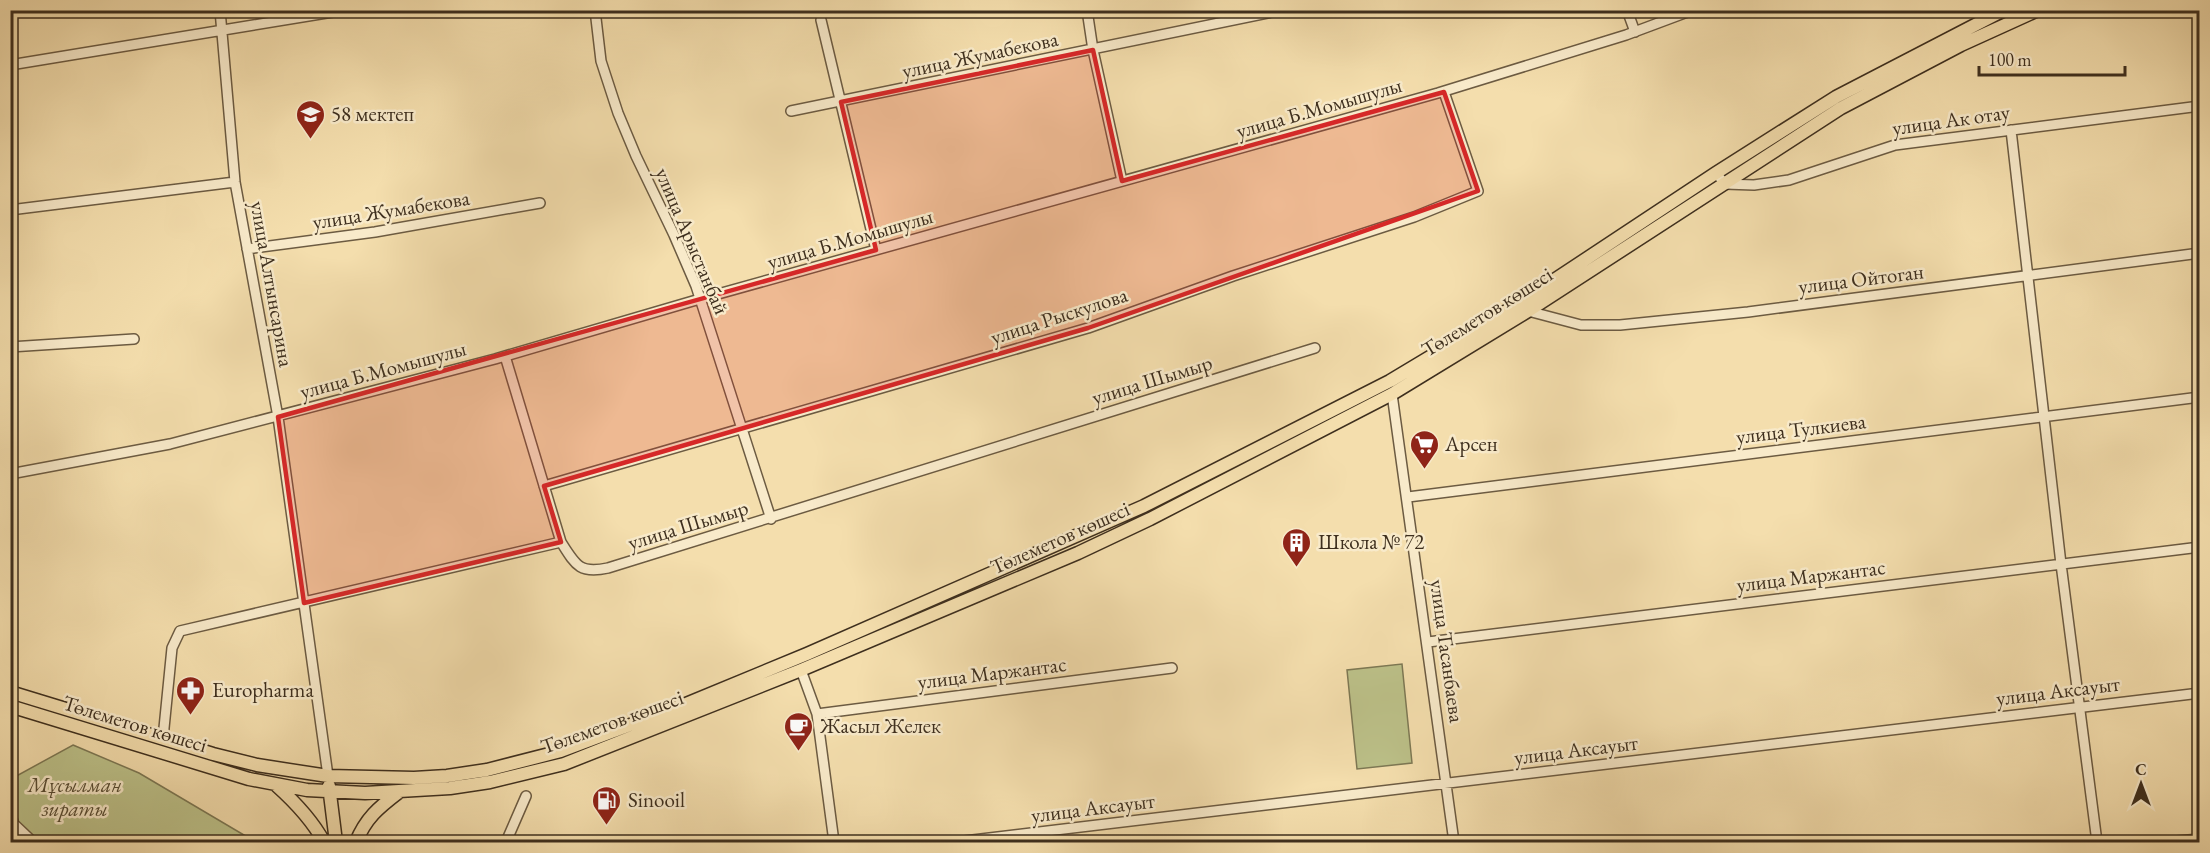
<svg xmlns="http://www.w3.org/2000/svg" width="2210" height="853" font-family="'EB Garamond',serif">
	<rect width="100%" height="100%" fill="#f4dead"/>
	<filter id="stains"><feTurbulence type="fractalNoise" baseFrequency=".00333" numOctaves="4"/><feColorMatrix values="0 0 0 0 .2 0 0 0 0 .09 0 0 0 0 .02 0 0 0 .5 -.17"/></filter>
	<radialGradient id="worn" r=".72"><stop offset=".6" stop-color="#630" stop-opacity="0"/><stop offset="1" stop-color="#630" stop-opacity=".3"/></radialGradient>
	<!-- green -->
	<path fill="#bcc189" stroke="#7d7854" stroke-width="1.5" d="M1402 664 1412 763 1357 769 1347 670Z
		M73 745 139 773 249 838V842H11V779Z"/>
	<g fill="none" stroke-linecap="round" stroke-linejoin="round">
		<defs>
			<path id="minor" d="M220 10 235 182 278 417 328 776
				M595 10 601 61 618 113 636 156 674 235 696 286 771 519
				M1087 10 1093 50 1122 181
				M1627 10 1635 32
				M821 20 876 250
				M10 65 345 10
				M791 111 1282 10
				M2011 130 2061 564 2097 842
				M1716 173 1725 184 1754 185 1789 180 1895 145 2200 106
				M10 210 235 182
				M247 249 375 232 540 203
				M1528 311 1581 325H1620L1748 312 2200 253
				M10 347 134 339
				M505 356 561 542
				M1392 394 1454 842
				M10 474 170 444 495 359 693 301 1438 93 1626 35 1693 10
				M544 486 1088 328 1233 276 1414 217 1478 191 1444 92
				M1408 497 2200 397
				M1428 642 2200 547
				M801 670 817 714 834 842
				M817 714 1172 668
				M163 738 172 648 180 631 561 542C576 566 580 574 608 568L1315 348
				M10 813 14 824 33 842
				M506 842 526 796
				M956 842 2200 693
				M2165 842 2200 839"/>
			<path id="major" d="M10 692 213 754 257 765 328 776 414 778 447 776 487 770 561 751 686 704 807 654 1144 506 1390 381 1515 306 1716 173 1836 97 2004 10
				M10 706 249 779 307 790 365 793 450 788 490 782 564 764 801 670 1078 553 1150 519 1392 394 1528 311 1841 108 1961 45 2038 10
				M277 786C296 803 312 820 324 842
				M329 786 336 842
				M356 842C366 818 378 808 399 792"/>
		</defs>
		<!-- minor casing -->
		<use href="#minor" stroke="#6c5b42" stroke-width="12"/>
		<!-- major casing -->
		<use href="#major" stroke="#3e2f1e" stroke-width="15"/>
		<!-- minor -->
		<use href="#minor" stroke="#f8eaca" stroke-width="9"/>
		<!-- major -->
		<use href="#major" stroke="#f4dead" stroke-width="12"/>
	</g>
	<!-- marked area -->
	<path fill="#d62828" fill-opacity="0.2" stroke="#d62828" stroke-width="4.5" stroke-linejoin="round" d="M1093 50 1122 181 1444 92 1478 191 1088 328 544 486 561 542 304 603 278 417 876 250 841 102Z"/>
	<!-- icons -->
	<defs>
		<symbol id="school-pin" viewBox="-11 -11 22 30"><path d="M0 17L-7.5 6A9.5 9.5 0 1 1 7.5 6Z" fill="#8f2418" stroke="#f8eaca"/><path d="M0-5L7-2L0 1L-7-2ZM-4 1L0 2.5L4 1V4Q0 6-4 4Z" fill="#fff"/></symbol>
		<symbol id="supermarket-pin" viewBox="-11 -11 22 30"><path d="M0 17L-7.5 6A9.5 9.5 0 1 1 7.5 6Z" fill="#8f2418" stroke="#f8eaca"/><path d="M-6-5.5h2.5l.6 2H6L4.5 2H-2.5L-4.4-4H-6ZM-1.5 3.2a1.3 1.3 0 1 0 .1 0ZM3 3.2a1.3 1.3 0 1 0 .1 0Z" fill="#fff"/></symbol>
		<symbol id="building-pin" viewBox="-11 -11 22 30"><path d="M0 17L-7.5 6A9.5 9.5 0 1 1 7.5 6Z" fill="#8f2418" stroke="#f8eaca"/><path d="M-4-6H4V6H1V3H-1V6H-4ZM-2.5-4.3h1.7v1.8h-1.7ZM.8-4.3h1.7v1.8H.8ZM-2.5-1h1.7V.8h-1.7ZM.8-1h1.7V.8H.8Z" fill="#fff"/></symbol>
		<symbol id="pharmacy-pin" viewBox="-11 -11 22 30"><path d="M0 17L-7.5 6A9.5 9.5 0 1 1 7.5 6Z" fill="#8f2418" stroke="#f8eaca"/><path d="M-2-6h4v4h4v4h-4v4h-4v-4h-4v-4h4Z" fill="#fff"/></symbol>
		<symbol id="cafe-pin" viewBox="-11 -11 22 30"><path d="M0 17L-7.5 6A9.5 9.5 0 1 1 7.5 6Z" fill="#8f2418" stroke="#f8eaca"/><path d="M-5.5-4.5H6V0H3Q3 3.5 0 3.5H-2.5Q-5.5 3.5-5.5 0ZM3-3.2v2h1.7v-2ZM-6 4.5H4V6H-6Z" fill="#fff"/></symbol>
		<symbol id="fuel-pin" viewBox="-11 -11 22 30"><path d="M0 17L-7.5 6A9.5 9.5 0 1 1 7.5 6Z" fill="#8f2418" stroke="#f8eaca"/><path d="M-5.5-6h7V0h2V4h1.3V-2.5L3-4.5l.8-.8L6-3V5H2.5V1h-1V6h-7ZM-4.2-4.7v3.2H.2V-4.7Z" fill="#fff"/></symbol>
	</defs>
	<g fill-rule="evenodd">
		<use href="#school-pin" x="294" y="98" width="33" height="45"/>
		<use href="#supermarket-pin" x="1408" y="428" width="33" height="45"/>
		<use href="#building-pin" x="1280" y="526" width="33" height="45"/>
		<use href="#pharmacy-pin" x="174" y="674" width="33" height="45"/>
		<use href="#cafe-pin" x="782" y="710" width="33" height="45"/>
		<use href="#fuel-pin" x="590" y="784" width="33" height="45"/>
	</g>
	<g text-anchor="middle" stroke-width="5" stroke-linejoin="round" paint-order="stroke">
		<!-- street labels -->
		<g font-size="21" fill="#3e2f1e" stroke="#f8eaca">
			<text transform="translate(980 55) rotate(-12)" y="7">улица Жумабекова</text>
			<text transform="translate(1319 108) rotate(-16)" y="7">улица Б.Момышулы</text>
			<text transform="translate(1951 120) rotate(-8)" y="7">улица Ак отау</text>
			<text transform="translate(391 210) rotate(-9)" y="7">улица Жумабекова</text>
			<text transform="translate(850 239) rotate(-16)" y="7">улица Б.Момышулы</text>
			<text transform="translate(692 241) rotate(67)" y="7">улица Арыстанбай</text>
			<text transform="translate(1861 279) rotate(-7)" y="7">улица Ойтоган</text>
			<text transform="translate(272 284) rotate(80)" y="7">улица Алтынсарина</text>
			<text transform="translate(1487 312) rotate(-32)" y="7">Төлеметов көшесі</text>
			<text transform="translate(1059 316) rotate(-18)" y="7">улица Рыскулова</text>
			<text transform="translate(383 370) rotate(-15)" y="7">улица Б.Момышулы</text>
			<text transform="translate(1152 380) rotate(-17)" y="7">улица Шымыр</text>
			<text transform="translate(1801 429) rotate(-7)" y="7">улица Тулкиева</text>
			<text transform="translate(688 525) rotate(-17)" y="7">улица Шымыр</text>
			<text transform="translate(1060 538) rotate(-24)" y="7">Төлеметов көшесі</text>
			<text transform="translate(1811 576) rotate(-7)" y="7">улица Маржантас</text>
			<text transform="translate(1447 651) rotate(82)" y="7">улица Тасанбаева</text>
			<text transform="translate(992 673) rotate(-7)" y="7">улица Маржантас</text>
			<text transform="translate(2058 691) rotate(-7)" y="7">улица Аксауыт</text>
			<text transform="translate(612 722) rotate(-20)" y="7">Төлеметов көшесі</text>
			<text transform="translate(135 724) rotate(17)" y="7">Төлеметов көшесі</text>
			<text transform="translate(1576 750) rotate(-7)" y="7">улица Аксауыт</text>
			<text transform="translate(1093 808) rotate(-7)" y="7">улица Аксауыт</text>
		</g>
		<!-- poi labels -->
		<g font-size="21" fill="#3e2f1e" stroke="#f8eaca" text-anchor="start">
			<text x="331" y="121">58 мектеп</text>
			<text x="1445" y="451">Арсен</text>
			<text x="1318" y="549">Школа № 72</text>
			<text x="212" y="697">Europharma</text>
			<text x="820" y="733">Жасыл Желек</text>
			<text x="628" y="807">Sinooil</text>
		</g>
		<!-- park labels -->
		<g font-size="21" font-style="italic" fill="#574c33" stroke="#f8eaca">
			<text x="75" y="792">Мұсылман<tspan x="75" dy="24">зираты</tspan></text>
		</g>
	</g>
	<!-- margin -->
	<rect width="2210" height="853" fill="none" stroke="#f4dead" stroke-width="36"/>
	<rect x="12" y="12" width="2186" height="829" fill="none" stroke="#3e2f1e" stroke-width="3"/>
	<rect x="18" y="18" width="2174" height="817" fill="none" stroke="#3e2f1e" stroke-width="1.5"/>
	<!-- north arrow -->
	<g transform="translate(2141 784)" stroke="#f8eaca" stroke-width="4.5" paint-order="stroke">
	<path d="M0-4.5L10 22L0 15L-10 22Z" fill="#3e2f1e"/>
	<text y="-9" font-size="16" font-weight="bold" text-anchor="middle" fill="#3e2f1e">С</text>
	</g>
	<!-- scale -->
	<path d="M1979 66v9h146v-9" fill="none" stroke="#3e2f1e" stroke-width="3"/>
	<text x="1988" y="66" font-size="18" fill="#3e2f1e" stroke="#f8eaca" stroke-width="4.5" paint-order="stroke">100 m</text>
	<rect width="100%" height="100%" filter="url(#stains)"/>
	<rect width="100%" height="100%" fill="url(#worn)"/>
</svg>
